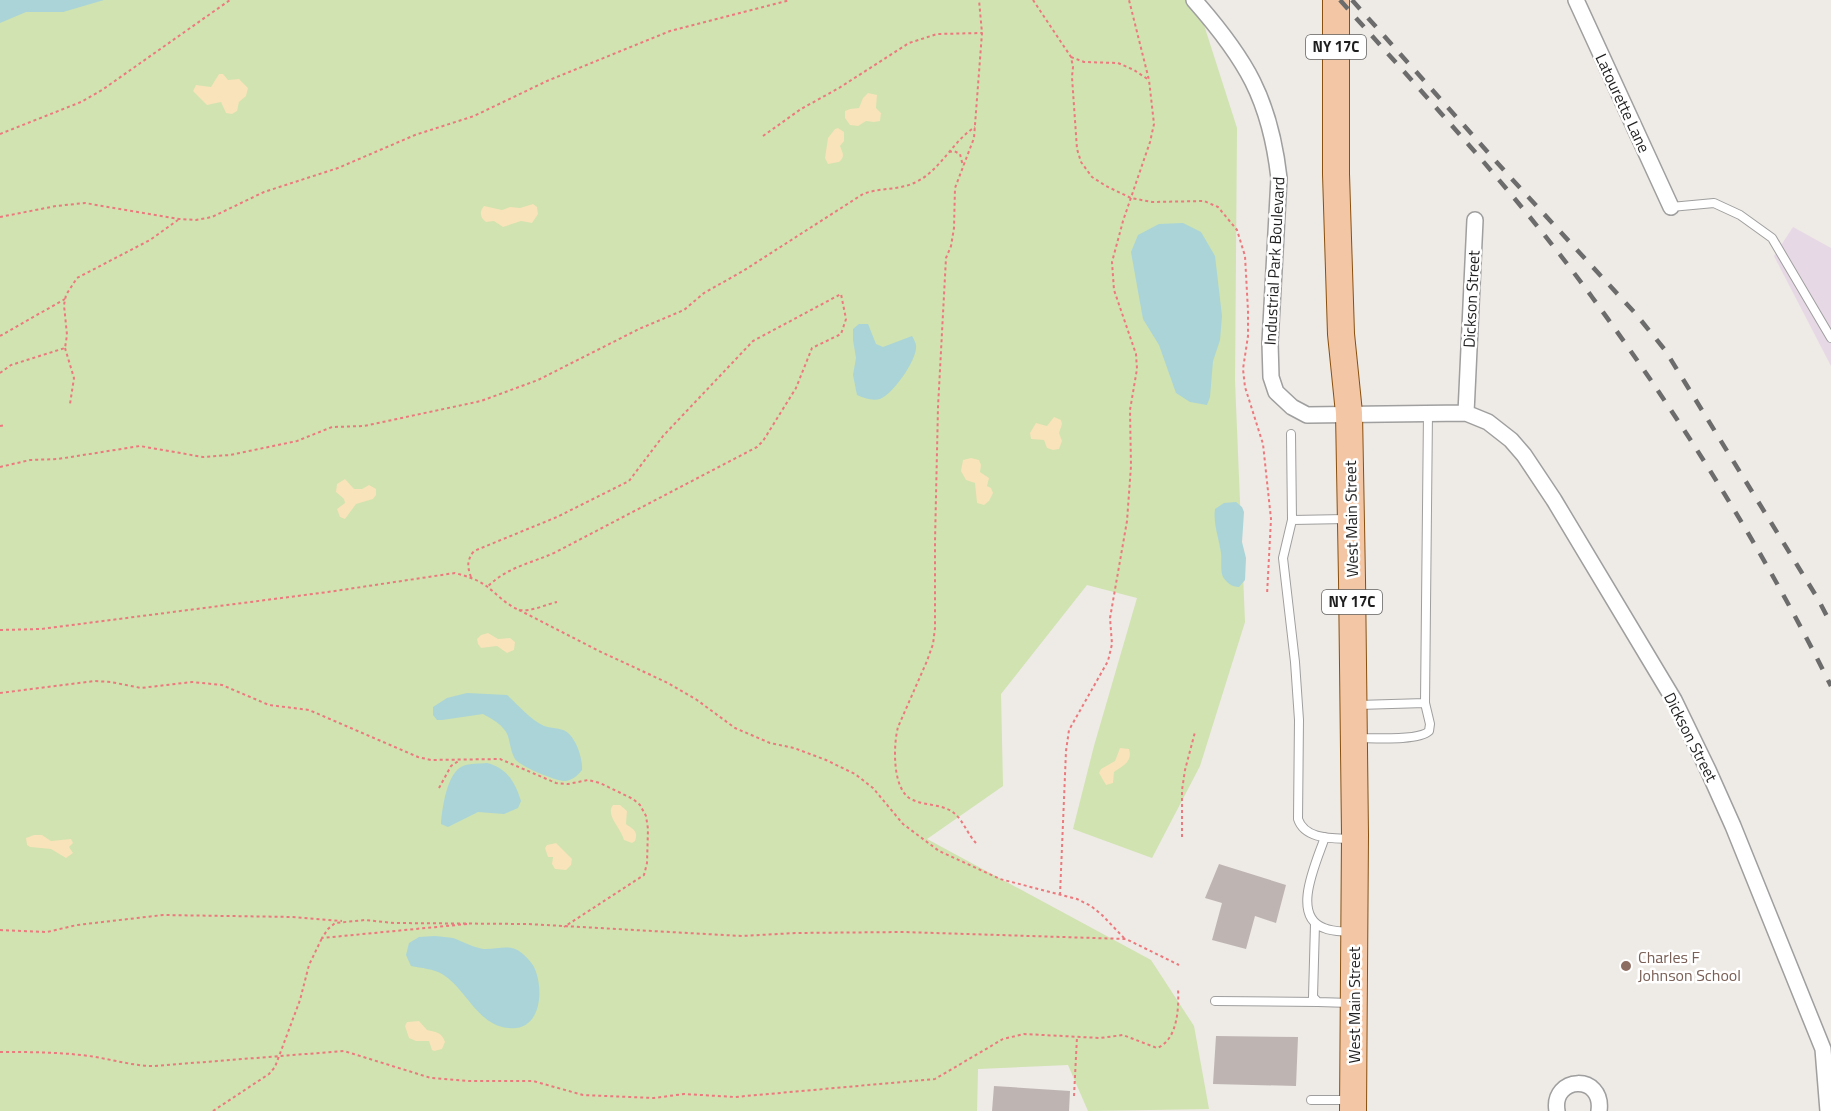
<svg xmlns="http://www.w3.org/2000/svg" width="1831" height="1111" font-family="'Titillium Web',sans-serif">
	<rect width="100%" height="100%" fill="#eeeae5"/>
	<!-- industrial -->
	<path fill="#e7d8e6" d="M1793 227 1831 248V366L1774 256Z"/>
	<!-- grass -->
	<path fill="#d0e3b0" d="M0 0H1196L1237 128 1235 381 1245 622 1200 766 1152 858 1073 829 1094 746 1137 598 1087 585 1001 694 1003 786 927 839 1151 960 1194 1026 1209 1109 1088 1111 1068 1065 978 1069 977 1111H0Z"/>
	<!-- sand -->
	<path fill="#f8e3ba" d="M219 74H223L228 80 239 79 248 88 246 96 239 102 237 111 232 114 226 113 221 102 207 105 193 91 196 85 211 87Z
		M868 93 877 95 876 108 881 113 880 121 874 122 866 121 858 126 850 125 845 118V111L850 109 859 108 863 98Z
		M838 128 844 132V141L840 146C842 152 846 156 839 162L828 164 825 158 828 138 835 129Z
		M533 204 537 207 538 214 532 223 521 221 503 227 494 221 486 222C480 218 479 212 484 206L502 210 510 207 520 208Z
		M1054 417 1061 420 1062 424 1059 433 1062 441 1059 449 1053 450 1047 448 1044 440 1031 439 1030 433 1036 423 1047 426Z
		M971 458 979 460 981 465 980 472 989 478 987 486 991 488 993 493 989 501 984 505 977 503 975 483 966 480 961 471 963 460Z
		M345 479 354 489H362L369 485 376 489V495L373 499 356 504 345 519 340 517 337 509 345 503 344 499 336 492 337 484Z
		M488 633 498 639 510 638 515 642 514 650 507 653 497 646 481 648 478 644 477 639 481 635Z
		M1120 748 1129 749C1133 761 1123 766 1114 772L1113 783 1106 785 1099 773 1101 769 1115 761Z
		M613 805H620L627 811 626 824C632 829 639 830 635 841L632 843 624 840C621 828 605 815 613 805Z
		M34 835H42L51 841 71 839 73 843 69 847 73 853 66 858 51 849 30 847 27 845 26 838Z
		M556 843 572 859 571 865 566 870 555 869 552 864 553 857H548L545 848 547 845Z
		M419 1021 427 1030C435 1032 442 1032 445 1042L442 1049 434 1051 432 1050 429 1041H416L409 1038 405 1026 407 1022Z"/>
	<!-- water -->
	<path fill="#aad4d8" d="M0 0H104L63 12H26L0 23Z
		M1183 223 1201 232 1215 256 1222 316 1220 340 1213 361 1210 397 1207 405 1190 402 1176 393 1159 345 1143 319 1131 252 1138 235 1159 224Z
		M859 324H868L876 344 883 347 912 336C913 337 916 344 916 345 918 359 893 394 880 399 872 401 864 398 857 395L853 375 856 358 853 340V329Z
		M1236 502 1242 507 1244 512 1242 542 1246 558 1245 580 1239 587C1232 587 1227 583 1223 577 1220 570 1222 561 1221 553 1219 538 1213 524 1215 509L1224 503Z
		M467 693 507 695C518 705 530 719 544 726 550 728 557 728 563 730 575 734 583 758 582 770 577 776 574 779 566 781 558 782 521 767 515 759 511 752 510 743 508 736 504 725 492 719 483 714L442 720H437L433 715V707L447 698Z
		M487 763C507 768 515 782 521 801L518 808 504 814 478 812 448 827 441 824C442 809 447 772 463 766 470 763 480 764 487 763Z
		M435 936C441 937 448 937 453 938 464 942 472 947 483 949 496 950 508 944 519 951 526 956 534 964 536 972 544 995 539 1032 508 1028 477 1025 466 988 442 974 434 969 421 968 411 966L406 955 409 943 419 937Z"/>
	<!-- building -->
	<path fill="#beb5b2" d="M1219 864 1286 885 1276 923 1255 916 1246 949 1212 940 1222 903 1205 898Z
		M1216 1036 1298 1037 1296 1086 1213 1084Z
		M994 1086 1070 1091 1069 1111H992Z"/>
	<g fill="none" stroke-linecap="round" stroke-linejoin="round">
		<defs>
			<path id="service" d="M1671 207 1714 203 1740 215 1772 238 1831 338
				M1291 434 1292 520 1283 558 1295 662 1299 720 1298 819C1305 840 1333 838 1351 839
				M1292 520 1346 519
				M1358 705 1425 703
				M1358 738C1374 738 1419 741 1429 731L1430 724 1425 703 1428 412
				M1325 837C1317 861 1290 916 1324 928 1333 932 1342 931 1351 932
				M1315 924 1313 997 1318 1002 1350 1003
				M1215 1001 1318 1002
				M1311 1100H1349"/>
			<path id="minor" d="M1194 0C1246 59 1270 99 1279 178L1270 343 1271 377 1276 392 1292 407 1307 415 1466 413 1488 422 1511 440 1524 455 1554 500 1674 700 1708 770 1733 826 1823 1049 1828 1111
				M1576 0 1671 207
				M1466 413 1475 220
				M1557 1111C1551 1076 1604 1073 1599 1111"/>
			<path id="primary" d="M1336 0V174L1341 334 1349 413 1352 579 1355 835 1353 1111"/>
		</defs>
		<!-- service casing -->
		<use href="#service" stroke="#9f9f9f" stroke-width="10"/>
		<!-- minor casing -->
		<use href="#minor" stroke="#9f9f9f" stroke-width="18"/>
		<!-- primary casing -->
		<use href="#primary" stroke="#8a500f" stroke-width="28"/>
		<!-- path -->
		<path stroke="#ec797d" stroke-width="2" stroke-dasharray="3 3" stroke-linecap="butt" d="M1033 0 1071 57 1073 67 1072 77 1077 149 1081 162 1092 177 1106 186 1131 198 1152 202 1204 201 1218 207 1237 230 1245 256 1248 311V336L1243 369 1245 387 1263 444 1271 519 1267 595
			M1071 57 1084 62 1118 63 1134 70 1149 80
			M0 134 81 102 102 90 230 0
			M763 136 801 109 839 88 909 43 937 34 982 33
			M949 152 954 151 960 154 963 166
			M0 217 56 206 85 203 179 219 196 220 212 217 264 192 338 168 415 135 474 116 547 81 670 31 790 0
			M0 336 65 299
			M65 348 74 378 70 404
			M0 373 11 365 65 348 67 335 64 305 66 295 77 278 150 240 178 220
			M0 426 5 425
			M0 467 30 460 58 459 140 446 203 457 230 455 297 441 332 427 364 426 481 401 538 380 639 329 684 310 704 293 743 271 863 194C881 187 900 191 918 181 941 169 953 141 975 127
			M471 577C467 566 467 560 474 551L557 517 629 481 663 436 753 341 841 294 846 319 841 334 812 348 796 388 763 441 757 447 556 552C530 564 509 566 487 587
			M519 610 599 651 668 683 697 700 735 728 770 743 794 748 826 760 855 774 873 788 903 824 939 851 1000 879 1077 899 1091 906 1102 915 1125 939
			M0 630 41 629 328 592 455 573C466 576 476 579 485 585 496 593 507 606 520 610 531 612 547 604 557 602
			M0 693 95 681 111 682 141 688 192 682 222 685 269 705 309 710 418 757 431 760 500 759 556 783 568 784 588 780 600 783 633 799 640 805 646 816 648 829 647 863 644 875 564 927
			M439 788 451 766 460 760
			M1182 837V790L1185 770 1195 732
			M976 843C968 835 963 820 954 813 943 804 926 806 913 800 892 792 893 746 898 727L927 661 933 644 935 628V541L938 407 946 258 951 246 954 228 955 188 974 138 982 33 979 0
			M1060 895 1066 751 1069 730 1108 661 1112 644 1110 618 1127 521 1131 466 1130 410 1137 369 1136 354 1114 290 1112 262 1123 221 1150 142 1154 124 1149 80 1129 0
			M467 924 322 938 328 929 335 923 365 920 394 923 527 924 742 936 795 933 903 932 1126 939 1179 965
			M0 930 47 932 77 925 163 915 293 917 342 921
			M0 1052C30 1052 59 1052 89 1056 111 1059 132 1066 154 1066L344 1051 431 1078 469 1081H533L583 1095 654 1098 684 1094 735 1097 935 1079 1003 1039 1024 1034 1100 1038 1123 1035 1157 1048C1178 1040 1179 1007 1178 988
			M1074 1096 1077 1037
			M213 1111 269 1074 275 1067 300 1000 309 965 322 938"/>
		<!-- service -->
		<use href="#service" stroke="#fff" stroke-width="8"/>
		<!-- minor -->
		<use href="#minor" stroke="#fff" stroke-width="15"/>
		<!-- primary -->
		<use href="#primary" stroke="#f3c7a6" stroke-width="26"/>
		<!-- rail -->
		<path stroke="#6c6c6c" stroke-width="4.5" stroke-dasharray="12 12" stroke-linecap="butt" d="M1340 0C1426 97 1515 192 1592 297 1682 420 1763 549 1831 686
			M1352 0 1510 177 1635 313 1665 350 1818 599 1831 624"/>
	</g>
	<!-- markers -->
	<circle fill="#8d6e63" stroke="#fff" stroke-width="2" cx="1626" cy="966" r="6"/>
	<g text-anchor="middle" stroke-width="5" stroke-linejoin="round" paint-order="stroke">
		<!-- shield labels -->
		<g fill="#fff" stroke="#626262" stroke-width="1.5">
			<rect x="1306" y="35" width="60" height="24" rx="4.5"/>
			<rect x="1322" y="590" width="60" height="24" rx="4.5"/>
		</g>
		<g font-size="15" font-weight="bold" fill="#1e1e1e">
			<text x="1336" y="52">NY 17C</text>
			<text x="1352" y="607">NY 17C</text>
		</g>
		<!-- street labels -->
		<g font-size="16" fill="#1e1e1e" stroke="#fff">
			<text transform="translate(1623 103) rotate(65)" y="6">Latourette Lane</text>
			<text transform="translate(1274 261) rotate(-87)" y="6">Industrial Park Boulevard</text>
			<text transform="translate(1471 299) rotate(-87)" y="6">Dickson Street</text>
			<text transform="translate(1351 519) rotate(-91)" y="6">West Main Street</text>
			<text transform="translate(1691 737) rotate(63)" y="6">Dickson Street</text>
			<text transform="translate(1354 1005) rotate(-90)" y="6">West Main Street</text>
		</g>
		<!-- education labels -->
		<g font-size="16" fill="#785e54" stroke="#fff" text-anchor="start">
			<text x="1638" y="963">Charles F<tspan x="1638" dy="18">Johnson School</tspan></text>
		</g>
	</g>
</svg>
